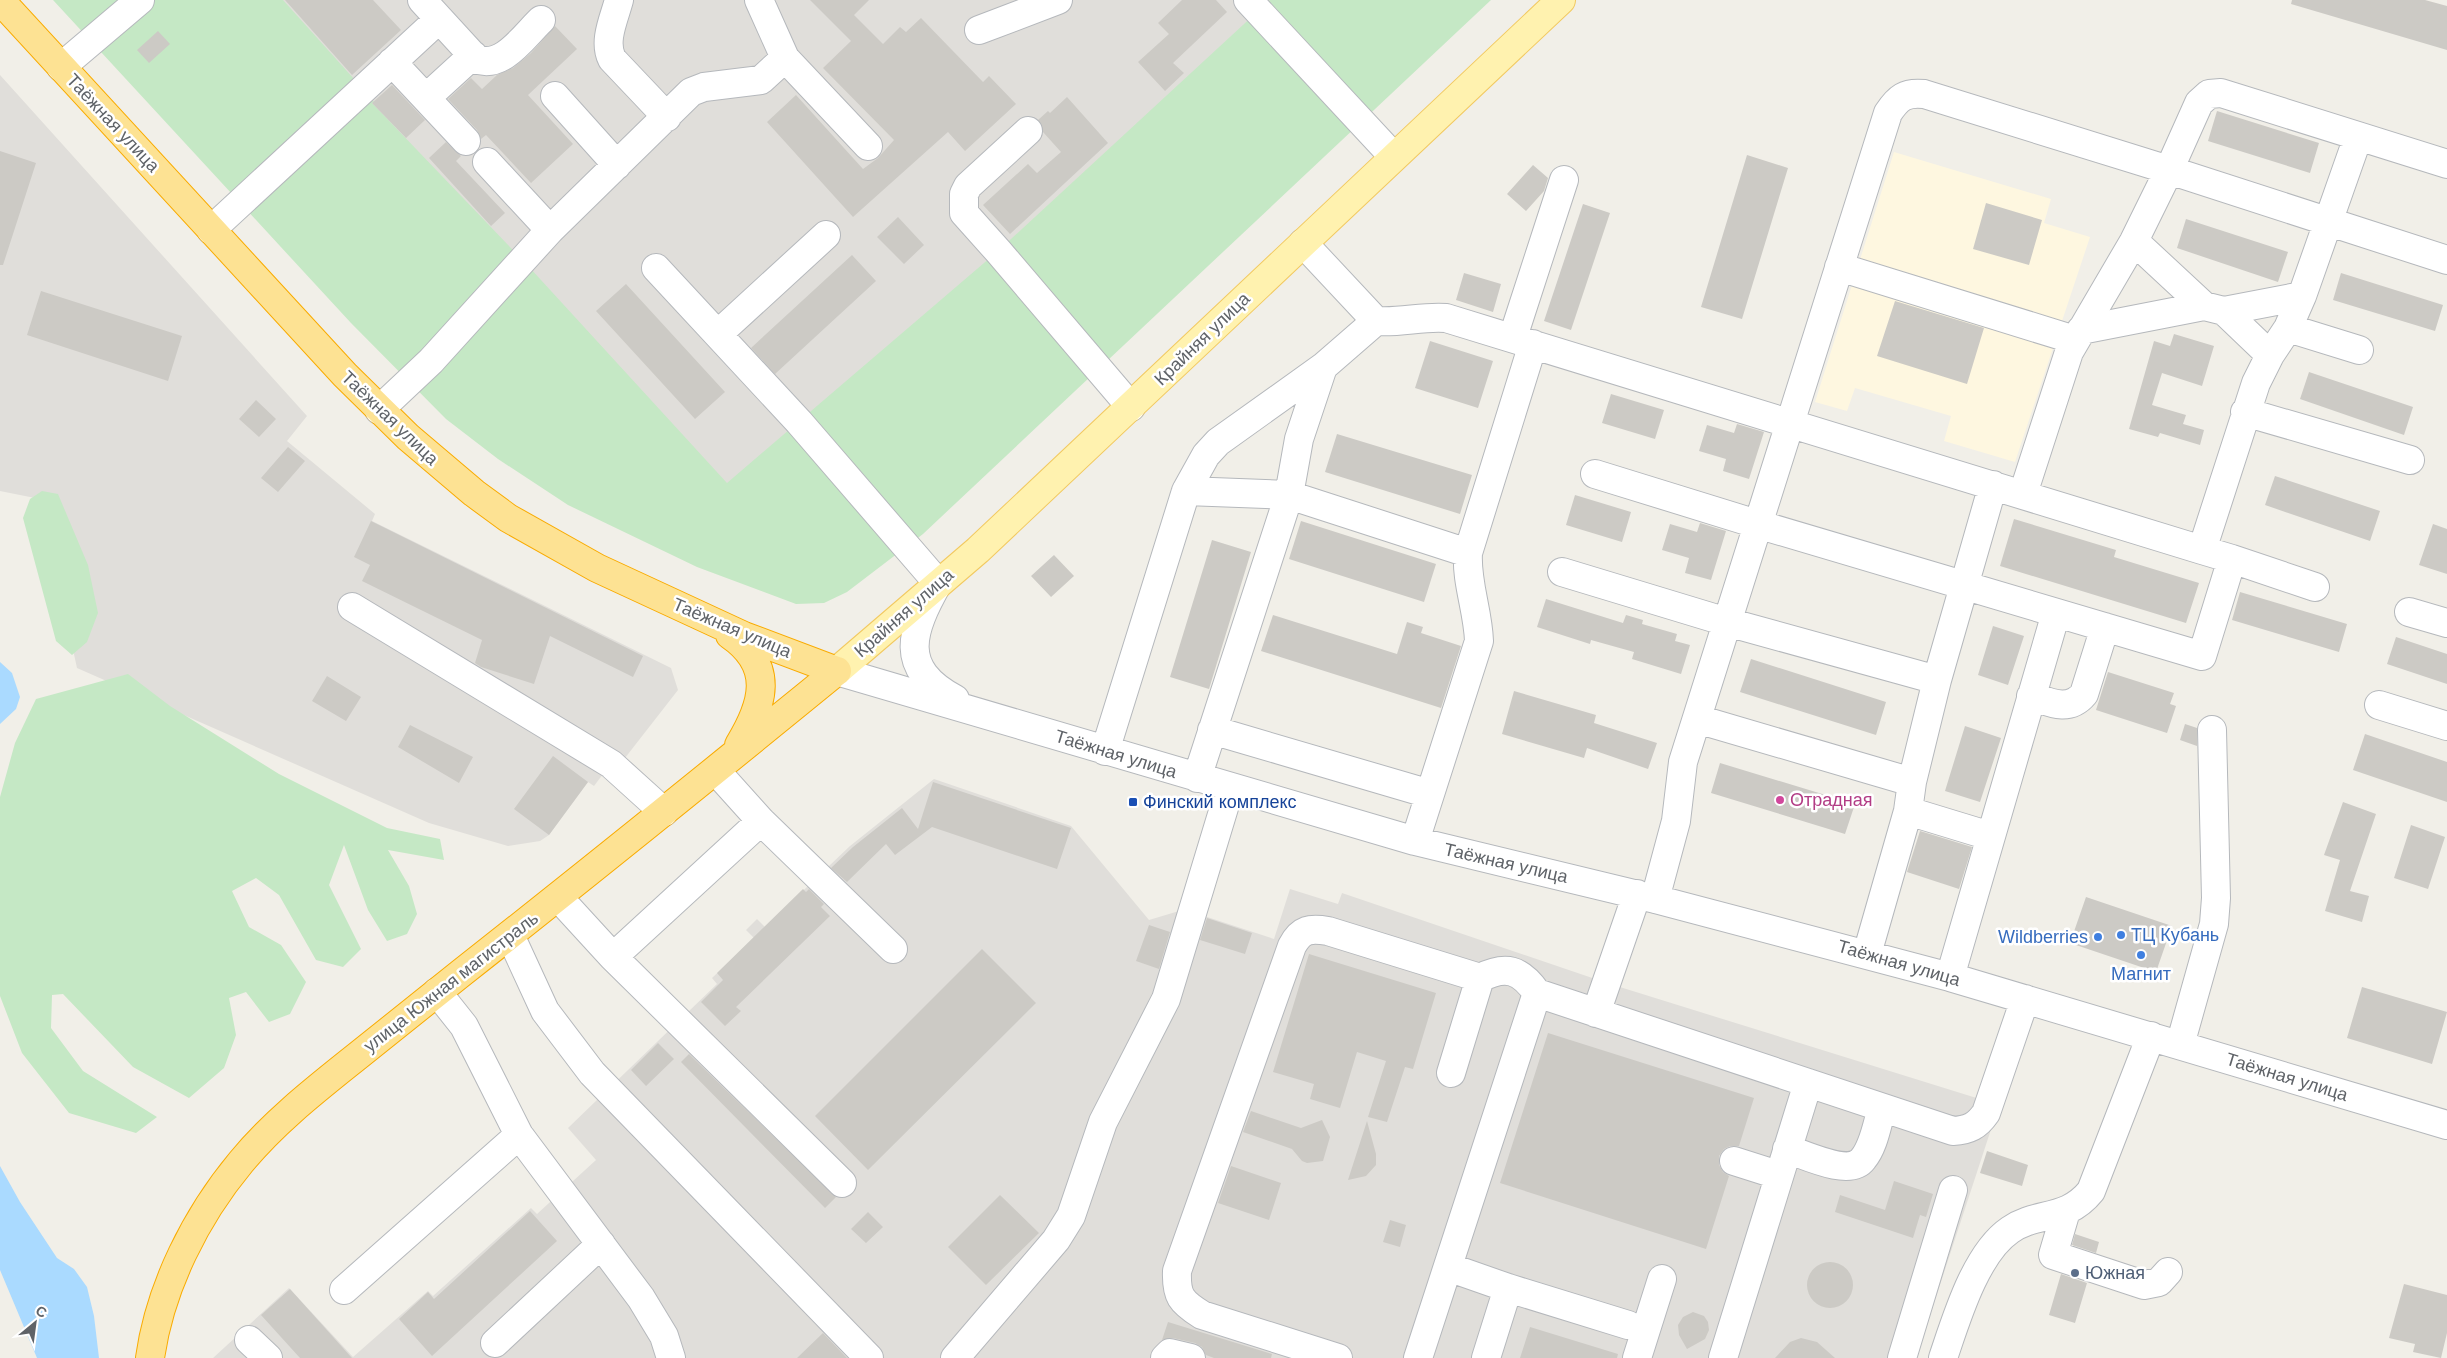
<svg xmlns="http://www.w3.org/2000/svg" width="2447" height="1358" font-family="Arial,sans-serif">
	<rect width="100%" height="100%" fill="#f1efe8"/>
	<!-- commercial -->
	<path fill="#fef7e0" d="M1894 152 2051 199 2044 223 2090 237 2015 462 1944 441 1951 416 1855 388 1847 411 1815 402Z"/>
	<!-- industrial -->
	<path fill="#e0deda" d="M250 0H1312L732 514Z
		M0 75 307 416 287 441 375 514 372 521 671 668 678 690 625 758H615L594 786 588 782 549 835 540 841 508 846 429 823 77 668 40 499 0 491Z
		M934 779 1071 826 1149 920 1179 911 1198 914 1274 939 1290 889 1338 904 1342 893 1607 983 1999 1105 1916 1358H213L289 1288 353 1357 428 1291 433 1296 531 1208 537 1214 596 1160 568 1128 717 984 712 978 754 938 746 930 757 919 765 927 850 846Z"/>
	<!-- green -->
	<path fill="#c5e8c5" d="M53 0H283L363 89 374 102 372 103 530 268 727 483 998 251 1270 0H1491L923 534 847 592 824 603 796 604 697 567 568 505 498 459 446 419 351 323Z
		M42 491 58 494 88 565 98 613 87 642 72 655 56 641 23 518 30 499Z
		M128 674 170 706 279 774 387 828 440 839 444 860 388 850 409 886 417 914 407 934 387 941 368 910 344 845 329 885 361 949 343 967 316 960 279 895 256 878 232 891 249 927 281 945 306 982 290 1014 269 1022 246 992 229 998 236 1035 224 1068 189 1098 133 1067 63 994 52 995 51 1028 83 1071 157 1117 136 1133 69 1113 22 1053 0 996V797L15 743 36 699Z"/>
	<!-- water -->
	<path fill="#aadaff" d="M0 662 12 673 20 697 16 709 0 724Z
		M0 1166 20 1202 57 1258 74 1269 87 1287 94 1316 99 1358H37L0 1270Z"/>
	<!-- building -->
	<path fill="#cccac5" d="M285 0H373L401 30 352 75Z
		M810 0H869L854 15 883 44 900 27 906 32 921 18 983 82 989 76 1016 104 965 151 948 132 853 217 767 122 796 95 863 169 878 158 894 140 823 68 851 41Z
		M1182 0H1216L1227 12 1173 63 1184 73 1165 91 1138 62 1169 34 1158 23Z
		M2292 0H2425L2447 6V50L2291 4Z
		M555 26 577 49 528 95 573 144 531 183 486 135 481 139 477 130 448 99 471 78 482 89 497 75 513 68 531 53Z
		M158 31 170 44 149 63 137 50Z
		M392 85 425 120 406 138 372 103Z
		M1067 97 1108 143 1010 234 983 205 1028 164 1037 173 1061 152 1043 132 1038 120 1048 111 1050 113Z
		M2217 111 2319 143 2310 173 2208 141Z
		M446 142 461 156 456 161 505 213 491 226 429 158Z
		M0 151 36 163 3 265H0Z
		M1747 155 1788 168 1742 319 1701 307Z
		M1533 165 1548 178 1544 191 1526 211 1507 194Z
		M1986 203 2042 220 2029 265 1973 249Z
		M1583 204 1610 213 1571 330 1544 321Z
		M898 217 924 245 904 264 877 237Z
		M2186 219 2288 252 2278 282 2177 248Z
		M852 255 876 281 775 374 751 348Z
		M1464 273 1501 284 1493 312 1456 300Z
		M2341 273 2443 305 2435 331 2333 300Z
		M626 284 725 392 695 419 596 311Z
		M41 291 182 336 168 381 27 335Z
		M1895 301 1984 328 1967 384 1877 356Z
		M2174 334 2214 346 2202 386 2162 373 2152 405 2186 415 2183 424 2204 430 2200 445 2160 433 2158 437 2129 429 2154 341 2170 346Z
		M1430 341 1493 361 1478 408 1415 388Z
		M2309 372 2413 407 2404 435 2300 399Z
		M1611 394 1664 410 1655 439 1602 423Z
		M256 400 276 419 259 437 239 419Z
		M1737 424 1764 432 1749 479 1723 471 1726 459 1699 451 1707 425 1734 433Z
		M1337 434 1472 475 1460 514 1325 472Z
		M288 447 305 461 278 492 261 478Z
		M2275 476 2380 511 2370 541 2265 505Z
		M1575 495 1631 512 1622 542 1566 525Z
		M2014 519 2116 550 2114 557 2199 583 2186 623 2000 566Z
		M371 521 643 656 633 677 550 636 534 684 481 667 475 663 482 640 362 581 370 565 354 557Z
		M1301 521 1436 564 1424 602 1289 559Z
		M1700 523 1726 531 1711 580 1685 573 1689 558 1662 550 1670 524 1697 532Z
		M2433 524 2447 529V574L2419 565Z
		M1212 540 1251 552 1209 689 1170 677Z
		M1054 555 1074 576 1051 597 1031 576Z
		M2240 592 2347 624 2339 652 2232 620Z
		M1546 599 1623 623 1626 615 1643 620 1642 624 1677 634 1675 641 1690 645 1681 674 1632 659 1634 652 1591 640 1590 644 1537 627Z
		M1273 615 1397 654 1407 622 1423 627 1421 633 1461 646 1441 708 1261 651Z
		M1993 626 2024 636 2008 685 1978 675Z
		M2396 637 2447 654V684L2387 664Z
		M1751 659 1886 702 1876 735 1740 692Z
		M2108 672 2174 693 2170 704 2176 706 2167 733 2096 710Z
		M327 676 361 697 346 721 312 701Z
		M1514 691 1596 715 1594 723 1657 743 1648 769 1587 748 1584 758 1502 734Z
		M2185 724 2197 728V746L2180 740Z
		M410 725 473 757 459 783 398 747Z
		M1965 726 2001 738 1980 802 1945 791Z
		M2365 734 2447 762V802L2353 770Z
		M553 756 588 782 549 835 514 809Z
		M1720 763 1855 804 1845 834 1711 793Z
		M933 782 1071 828 1057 869 932 827 895 855 886 844 847 882 831 868 853 847 902 808 918 829Z
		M2343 802 2376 814 2350 891 2369 896 2362 922 2325 911 2340 860 2324 855Z
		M2411 825 2445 837 2428 889 2394 878Z
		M1920 831 1972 847 1959 889 1907 872Z
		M803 889 806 892 809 889 824 904 821 907 830 916 736 1007 741 1011 725 1026 701 1002 723 980 717 973Z
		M2086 897 2172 926 2156 972 2070 943Z
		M1207 918 1252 933 1245 954 1200 940Z
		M1149 925 1170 932 1159 969 1136 961Z
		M982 949 1036 1003 868 1170 815 1116Z
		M1309 954 1436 993 1413 1069 1405 1067 1387 1122 1368 1117 1386 1061 1357 1052 1340 1108 1310 1099 1314 1084 1273 1072Z
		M2362 987 2447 1012 2432 1064 2347 1038Z
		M1548 1033 1754 1098 1739 1146H1730L1724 1149 1719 1156V1165L1723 1172 1729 1176 1706 1249 1500 1183Z
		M658 1043 674 1059 646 1086 631 1070Z
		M689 1054 836 1197 825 1208 681 1062Z
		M1251 1111 1301 1128 1322 1120 1330 1137 1323 1161 1307 1163 1302 1161 1292 1149 1243 1132Z
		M1367 1121 1376 1154V1165L1366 1176 1348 1180Z
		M1987 1151 2028 1165 2022 1186 1980 1173Z
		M1231 1166 1281 1183 1269 1220 1218 1203Z
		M1894 1181 1933 1194 1926 1217 1920 1215 1913 1238 1835 1212 1840 1195 1885 1210Z
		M1000 1195 1039 1233 986 1285 948 1247Z
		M530 1211 557 1241 432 1356 399 1319 428 1292 434 1299Z
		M868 1212 883 1227 866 1243 851 1229Z
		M1390 1220 1406 1225 1400 1247 1383 1242Z
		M2075 1234 2099 1242 2096 1253 2072 1245Z
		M1807 1285a23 23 0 1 1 46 0a23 23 0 1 1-46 0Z
		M2061 1274 2087 1283 2075 1323 2049 1315Z
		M2404 1284 2447 1295V1333L2441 1358 2413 1352 2415 1344 2389 1338Z
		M290 1289 352 1358H300L261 1315Z
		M1693 1312 1704 1316 1708 1322 1709 1330 1705 1339 1687 1349 1679 1335 1678 1325 1683 1317Z
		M1168 1322 1272 1354 1271 1358H1214L1206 1355 1202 1347 1195 1343 1173 1338 1162 1340Z
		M1530 1327 1618 1354 1617 1358H1520Z
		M823 1333 847 1358H797Z
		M1801 1338 1817 1342 1835 1358H1775L1790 1342Z"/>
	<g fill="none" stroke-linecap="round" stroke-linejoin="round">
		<defs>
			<path id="minor" d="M422 0 476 59C502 70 524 36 541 20
				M619 0C614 19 603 41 612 59L667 117
				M759 0 785 58 868 146
				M1248 0 1393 156
				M979 30 1058 0
				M392 62 466 141
				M61 67 140 0
				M555 96 617 165
				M426 98 473 55
				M1028 131 968 186 964 194V213L998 251 1131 407
				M487 162 550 230
				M2447 164 2221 93 2209 94 2199 103 2169 170 2447 260
				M211 230 439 19
				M2134 241 2204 306
				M1303 243 1376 321C1400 323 1423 316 1446 318L2202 550 2256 383 2270 355 2288 328 2302 296 2358 137
				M1839 267 2075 340
				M656 268 799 422 938 583C911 631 897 668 955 699
				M2224 311 2270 355
				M2288 328 2359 350
				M2081 330 2204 306 2224 311 2302 296
				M718 334 826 235
				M1513 337 1564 180
				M379 410 431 361 550 230 691 92 704 87 761 80 785 58
				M2245 412 2410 460
				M1595 474 1757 524 2202 656 2232 559 2202 550
				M1186 491 1206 455 1218 442 1323 367
				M2232 559 2315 587
				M1562 572 1727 622 1937 680
				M352 607 611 764 664 812
				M2409 612 2447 623
				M837 671 1415 841 1655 899 1950 977 2447 1125
				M2031 696C2051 703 2069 712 2084 694L2105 627
				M2379 705 2447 726
				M1697 719 1912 782
				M1212 730 1430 794
				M1105 751 1186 491 1289 495 1468 553
				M716 771 761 821 893 949
				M1197 778 1289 495 1299 439 1323 367 1376 321
				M1908 811 1990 836
				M1415 841 1479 641C1478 611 1466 582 1468 553L1533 344
				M558 897 613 957 842 1183
				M1655 899 1676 821 1683 762 1888 113C1898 98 1905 92 1924 94L2169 170 2134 241 2069 352 2023 494
				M510 935 545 1011 592 1073 869 1358
				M1867 954 1908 811 1912 782 1937 680 1993 485
				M613 957 761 821
				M1950 977 2056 613
				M437 992 464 1026 519 1135 641 1298 664 1336 671 1358
				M1596 1013 1637 894
				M2180 1045 2214 924 2216 898 2212 730
				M1451 1073 1480 978
				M1787 1149C1805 1155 1850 1177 1863 1159 1874 1146 1877 1124 1882 1108
				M1734 1161 1778 1175
				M2066 1211 2053 1255 2144 1285 2159 1282 2168 1272
				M1448 1267 1508 1288
				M344 1290 519 1135
				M249 1340 268 1358
				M495 1343 601 1244
				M955 1358 1056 1240 1071 1216 1103 1122 1166 999 1230 788
				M1165 1358 1170 1353 1191 1358
				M1338 1358 1202 1315C1181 1302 1176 1296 1177 1271L1292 946C1301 929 1310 928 1328 931L1480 978C1506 965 1520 969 1537 993
				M1418 1358 1537 993 1953 1131C1969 1130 1977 1126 1986 1113L2025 999
				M1486 1358 1508 1288 1628 1325
				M1637 1358 1662 1279
				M1723 1358 1808 1083
				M1902 1358 1953 1190
				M1943 1358C1956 1320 1975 1254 2010 1230 2037 1211 2066 1222 2091 1191L2151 1036"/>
			<path id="major" d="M837 671 978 550 1561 0"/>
			<path id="highway" d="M0 0 345 375 408 437 474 493 508 518 597 568 744 636 837 671
				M730 635C775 666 764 704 739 745
				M150 1358C160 1287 196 1216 241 1162 274 1122 315 1090 355 1058 390 1030 425 1002 460 974 587 874 712 773 837 671"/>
		</defs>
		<!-- minor casing -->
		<use href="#minor" stroke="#b5b8bc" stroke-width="30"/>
		<!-- major casing -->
		<use href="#major" stroke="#f2c960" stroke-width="30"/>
		<!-- highway casing -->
		<use href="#highway" stroke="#f9ab00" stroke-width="30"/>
		<!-- minor -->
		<use href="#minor" stroke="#fff" stroke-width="28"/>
		<!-- major -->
		<use href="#major" stroke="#fff2af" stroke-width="28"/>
		<!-- highway -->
		<use href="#highway" stroke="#fde293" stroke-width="28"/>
	</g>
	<!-- markers -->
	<circle fill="#d1479c" stroke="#fff" stroke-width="2" cx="1780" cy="800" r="5"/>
	<rect fill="#1a4fb4" stroke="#fff" stroke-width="2" x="1128" y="797" width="10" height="10" rx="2.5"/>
	<g fill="#3f7fe0" stroke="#fff" stroke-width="2">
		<circle cx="2121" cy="935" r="5"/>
		<circle cx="2098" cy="937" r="5"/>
		<circle cx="2141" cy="955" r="5"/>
	</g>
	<circle fill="#5c6f8a" stroke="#fff" stroke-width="2" cx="2075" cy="1273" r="5"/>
	<g text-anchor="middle" stroke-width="5" stroke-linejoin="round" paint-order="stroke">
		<!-- street labels -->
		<g font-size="18" fill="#5f6368" stroke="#fff">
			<text transform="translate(113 123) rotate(47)" y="6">Таёжная улица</text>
			<text transform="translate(1202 339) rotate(-44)" y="6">Крайняя улица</text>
			<text transform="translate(390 418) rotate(44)" y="6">Таёжная улица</text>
			<text transform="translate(904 613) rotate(-41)" y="6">Крайняя улица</text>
			<text transform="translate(732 628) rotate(23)" y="6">Таёжная улица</text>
			<text transform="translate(1116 754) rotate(17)" y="6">Таёжная улица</text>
			<text transform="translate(1506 863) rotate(13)" y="6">Таёжная улица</text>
			<text transform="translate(1899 963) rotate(16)" y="6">Таёжная улица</text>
			<text transform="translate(451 982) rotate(-38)" y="6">улица Южная магистраль</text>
			<text transform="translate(2287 1077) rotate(17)" y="6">Таёжная улица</text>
		</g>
		<!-- hotel labels -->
		<g font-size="18" fill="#b23c85" stroke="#fff" text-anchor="start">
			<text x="1790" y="806">Отрадная</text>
		</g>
		<!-- transit labels -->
		<g font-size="18" fill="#164399" stroke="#fff" text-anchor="start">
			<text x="1143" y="808">Финский комплекс</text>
		</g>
		<!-- shop labels -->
		<g font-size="18" fill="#366cbe" stroke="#fff" text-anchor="start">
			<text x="2131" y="941">ТЦ Кубань</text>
			<text x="2088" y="943" text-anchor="end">Wildberries</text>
			<text x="2141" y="980" text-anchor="middle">Магнит</text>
		</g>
		<!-- service labels -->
		<g font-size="18" fill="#4e5e75" stroke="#fff" text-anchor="start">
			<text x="2085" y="1279">Южная</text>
		</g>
	</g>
	<!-- north arrow -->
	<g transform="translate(35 1323) rotate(29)" stroke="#ffffff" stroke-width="4" paint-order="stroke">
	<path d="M0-4L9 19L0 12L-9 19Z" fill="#5f6368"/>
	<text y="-8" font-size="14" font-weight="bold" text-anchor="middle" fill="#5f6368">С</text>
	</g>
</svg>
